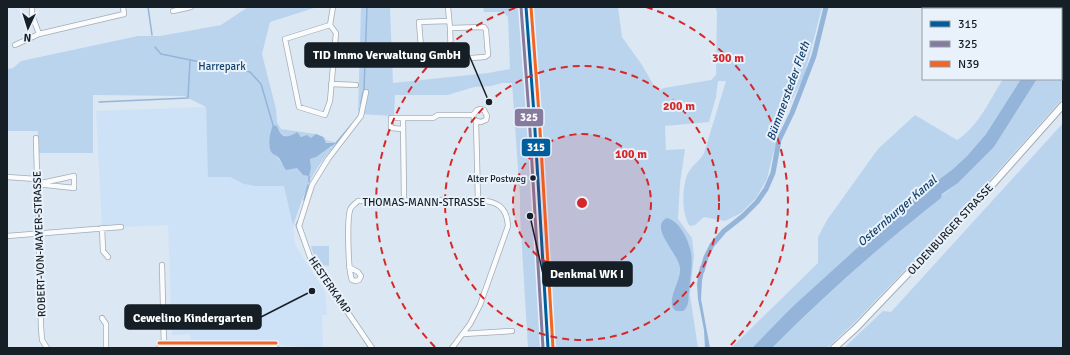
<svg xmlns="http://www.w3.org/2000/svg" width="1070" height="355" font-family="Signika,sans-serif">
	<rect width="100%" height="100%" fill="#dbe7f3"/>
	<!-- built -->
	<path fill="#cee2f7" d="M206 107 209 177H230L244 184 255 186H285L293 226 295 245 325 292 327 315H322L323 348H308L270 343H197L196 341H191L190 334 172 335 168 225 102 228 96 111Z"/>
	<!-- green -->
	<path fill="#bbd4ee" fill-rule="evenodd" d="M248 7H317L270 22 262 54 276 109 277 122 281 129 316 134 324 137 326 140 338 143C333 148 327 154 323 160 308 179 301 203 293 226L284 186H255L244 184 230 177H208L206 107 184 96 93 95V153H38V131H7V69L13 68 21 61 138 36H160L221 25ZM277 126C280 134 283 136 291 137L295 134C301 137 305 137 311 138 319 140 324 143 332 143V147C324 150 318 157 310 159L311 168 303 175 297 168 282 164 269 145 271 137Z
		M361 7H390L393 83 488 73 510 69 508 17 503 12H484L483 7 520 8 537 193 526 7H618L622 37 642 65 657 91 664 88 711 80 716 75 717 11 715 7H822L804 77 788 107 773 154 767 179 756 198 741 213 725 221 704 217 695 225 690 226C681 215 682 186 688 173 692 165 700 161 704 153L726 81H718L716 97 709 122 665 126 666 150 685 149 680 183 678 219 692 238 694 256 690 295 698 348H528L520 215V197L512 83H502L491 86 474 87 448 95H395L394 116 358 114Z
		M1063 41V98L972 200 853 324 827 348H772C826 295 881 245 940 198L942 195 958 183 994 147 1037 79H1061V43Z
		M1003 79H1021L986 134 967 156 953 169 921 193 868 238 791 308 752 348H731L818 263V237L827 220 878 149 915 115 957 140C978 127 990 100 1003 79Z
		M1063 123V348H844L883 311 891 312Z
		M311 246H329V266L321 265 314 256Z"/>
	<!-- water -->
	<path fill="#94b5d9" d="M1021 79H1037L994 147 958 183 942 194 941 198C881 245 825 295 772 348H752L791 308 868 238 921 193 953 169 967 156 986 134Z
		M273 125 277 126C281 138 287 139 297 132L301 137 307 135 311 138 316 134 323 137 326 143H336L316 157 310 159 311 168 309 176 303 175 297 168 286 170C283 166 281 160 278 157 276 155 274 155 272 153 267 147 270 132 273 125Z
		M667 218C679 221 687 237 690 248 694 262 690 277 689 291 688 295 689 299 688 303 687 306 686 309 683 311 682 311 678 311 677 311 665 307 677 285 679 277 680 274 680 271 680 268 679 254 648 227 667 218Z
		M705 265 702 281 701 299 710 348H705L704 330 698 299 697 284 700 266Z"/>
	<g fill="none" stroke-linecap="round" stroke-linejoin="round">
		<!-- stream -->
		<path stroke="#94b5d9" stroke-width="1.5" d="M148 7 152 35
			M155 47 161 54 250 72 261 84 273 125
			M364 90 367 7
			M99 102 188 98 190 61
			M361 103 363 92
			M336 143 352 124
			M309 182V176
			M304 200 308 185
			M298 221 296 225 303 243
			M308 257 324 281
			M347 315 360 334
			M364 340 369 348"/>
		<!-- canal -->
		<path stroke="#94b5d9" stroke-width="5" d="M702 271 706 257 712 245 724 231 743 216 757 202 766 189 773 173 779 140 792 113 814 56 826 7"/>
		<defs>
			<path id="street" d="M32 7V15L39 34 124 14 123 7
				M448 7 450 28 484 27 486 30 488 55 485 57 457 59 451 57 422 60 419 22 449 21
				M173 11 191 7
				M330 25 285 39 299 107 325 115 330 101 336 33 330 25 333 7
				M450 28 451 57
				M15 45 39 34
				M331 84 356 85
				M366 92 361 116 328 159 312 185 299 226 310 257 372 348
				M403 118H433L438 115H473
				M476 121 481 122 486 120 487 116 484 110 481 109 477 110 473 115 474 119 476 121 478 200
				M403 129 391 128V118H403L404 201
				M36 138 41 327 42 340 47 348
				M74 176V188L37 184Z
				M7 177 36 179
				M102 228 103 251 108 257
				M7 236 121 227
				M162 265 164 348
				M349 267 358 272 361 276 359 280 356 281 352 280C348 271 347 220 350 210 351 206 355 204 358 201L478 200C496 201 507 206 508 226L480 305 470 324 452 348
				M102 318 106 324V348
				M463 334 512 331
				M159 348H276"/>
			<path id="secondary" d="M526 7 534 114 548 348
				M834 348 856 328 983 195 1063 105"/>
		</defs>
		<!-- street casing -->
		<use href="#street" stroke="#a3acb5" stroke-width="6"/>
		<!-- secondary casing -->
		<use href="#secondary" stroke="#a3acb5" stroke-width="8"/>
		<!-- street -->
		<use href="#street" stroke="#fafbfd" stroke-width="4.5"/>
		<!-- secondary -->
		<use href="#secondary" stroke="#fafbfd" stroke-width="6"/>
		<defs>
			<path id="bus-1" d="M526 7 534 114 548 348"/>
			<path id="bus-2" d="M521 7 529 114 543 348"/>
			<path id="bus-3" d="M531 7 539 114 553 348
				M159 343H276"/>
		</defs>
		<!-- bus-1 casing -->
		<use href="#bus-1" stroke="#e9f2fb" stroke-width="6"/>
		<!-- bus-2 casing -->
		<use href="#bus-2" stroke="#e9f2fb" stroke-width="6"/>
		<!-- bus-3 casing -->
		<use href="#bus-3" stroke="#e9f2fb" stroke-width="6"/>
		<!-- bus-1 -->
		<use href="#bus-1" stroke="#005d9c" stroke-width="3"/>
		<!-- bus-2 -->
		<use href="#bus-2" stroke="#867b9d" stroke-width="3"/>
		<!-- bus-3 -->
		<use href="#bus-3" stroke="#f26522" stroke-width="3"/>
	</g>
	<!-- distance rings -->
	<circle cx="582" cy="203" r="69" fill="#d62828" fill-opacity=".12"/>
	<g fill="none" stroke="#d62828" stroke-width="2" stroke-dasharray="7 5">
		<circle cx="582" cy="203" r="69"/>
		<circle cx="582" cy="203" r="137"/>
		<path d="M435 347A206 206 0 0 1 518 7M646 7A206 206 0 0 1 729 347"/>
	</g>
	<!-- markers -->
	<circle fill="#161e26" stroke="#e9f2fb" stroke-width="1.5" cx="533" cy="178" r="3.5"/>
	<g text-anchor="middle" stroke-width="4" stroke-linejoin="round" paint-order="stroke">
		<!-- bus labels -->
		<g font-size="10" fill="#161e26" stroke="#e9f2fb" text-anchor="end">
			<text x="526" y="182">Alter Postweg</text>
		</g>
		<!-- park labels -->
		<g font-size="11" fill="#13416c" stroke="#e9f2fb">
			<text x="222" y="70">Harrepark</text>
		</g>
		<!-- street labels -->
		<g font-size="11" fill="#161e26" stroke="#e9f2fb">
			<text x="424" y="206">THOMAS-MANN-STRASSE</text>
			<text transform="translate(950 229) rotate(-47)" y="4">OLDENBURGER STRASSE</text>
			<text transform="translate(39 244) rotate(-92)" y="4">ROBERT-VON-MAYER-STRASSE</text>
			<text transform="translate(330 285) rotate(56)" y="4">HESTERKAMP</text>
		</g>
		<!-- water labels -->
		<g font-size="12" font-style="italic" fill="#14416c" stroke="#e9f2fb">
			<text transform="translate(788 91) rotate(-70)" y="4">Bümmersteder Fleth</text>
			<text transform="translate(897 211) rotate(-41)" y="4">Osternburger Kanal</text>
		</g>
	</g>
	<circle cx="582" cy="203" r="6" fill="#d62828" stroke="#e9f2fb" stroke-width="2"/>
	<g font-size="12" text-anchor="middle" font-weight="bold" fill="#d62828" stroke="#e9f2fb" stroke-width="4" stroke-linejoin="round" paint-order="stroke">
		<text x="728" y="62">300 m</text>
		<text x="679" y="110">200 m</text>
		<text x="631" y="158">100 m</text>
	</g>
	<!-- callouts -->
	<path fill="none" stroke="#161e26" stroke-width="1.5" d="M489 102L469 55M530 216L543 274M312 291L261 317"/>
	<g fill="#161e26" stroke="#e9f2fb" stroke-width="1.5">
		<circle cx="489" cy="102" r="4"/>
		<circle cx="530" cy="216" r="4"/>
		<circle cx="312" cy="291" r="4"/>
	</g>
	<g fill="#161e26" stroke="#161e26" stroke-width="1.5">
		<rect x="305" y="43" width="164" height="24" rx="4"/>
		<rect x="543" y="262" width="89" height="24" rx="4"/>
		<rect x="125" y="305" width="136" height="24" rx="4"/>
	</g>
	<g font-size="12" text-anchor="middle" font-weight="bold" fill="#fff">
		<text x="387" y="59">TID Immo Verwaltung GmbH</text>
		<text x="587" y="278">Denkmal WK I</text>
		<text x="193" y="322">Cewelino Kindergarten</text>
	</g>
	<g stroke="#e9f2fb" stroke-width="1.5">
		<rect x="514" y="108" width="30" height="19" rx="4" fill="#867b9d"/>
		<rect x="521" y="138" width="30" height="19" rx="4" fill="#005d9c"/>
	</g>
	<g font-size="11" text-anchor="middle" font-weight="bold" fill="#fff">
		<text x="529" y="121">325</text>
		<text x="536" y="151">315</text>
	</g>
	<!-- border -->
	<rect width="1070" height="355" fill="none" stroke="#161e26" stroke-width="16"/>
	<!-- legend -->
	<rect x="922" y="8" width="140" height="72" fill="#e9f2fb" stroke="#959da6"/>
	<rect x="930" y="21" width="20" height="6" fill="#005d9c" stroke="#959da6"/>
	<text x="958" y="28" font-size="12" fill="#161e26">315</text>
	<rect x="930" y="41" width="20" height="6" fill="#867b9d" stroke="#959da6"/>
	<text x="958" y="48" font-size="12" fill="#161e26">325</text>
	<rect x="930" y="61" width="20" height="6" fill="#f26522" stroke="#959da6"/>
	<text x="958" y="68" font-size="12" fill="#161e26">N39</text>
	<!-- north arrow -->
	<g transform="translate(28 28) rotate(184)" stroke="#e9f2fb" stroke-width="3" paint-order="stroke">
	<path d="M0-3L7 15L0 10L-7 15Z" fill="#161e26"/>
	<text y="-6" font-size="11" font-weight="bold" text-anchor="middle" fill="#161e26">N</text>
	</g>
</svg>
